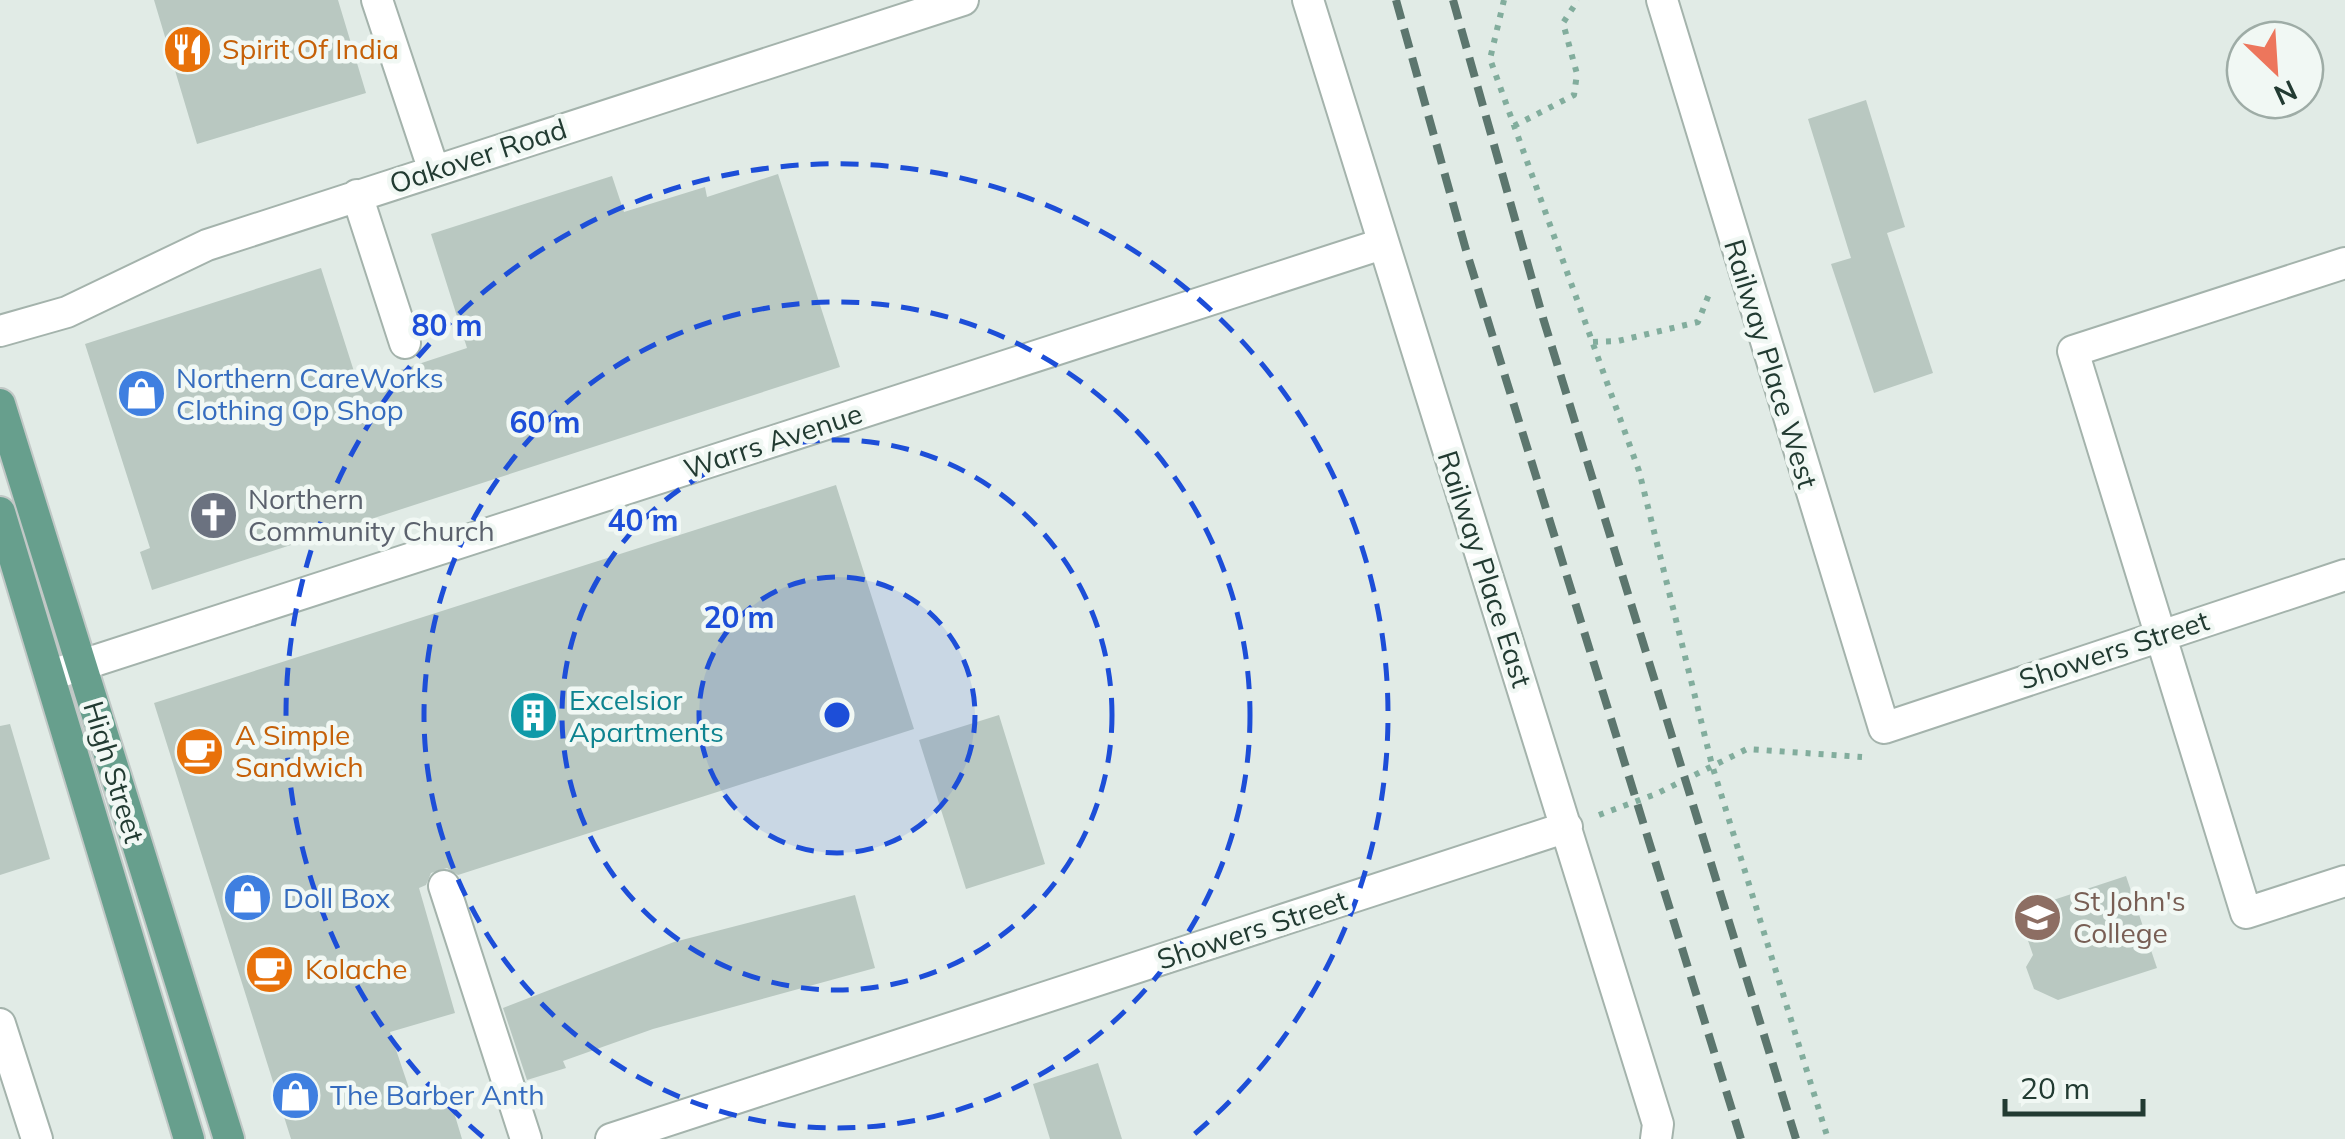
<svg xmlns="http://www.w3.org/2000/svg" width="2345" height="1139" font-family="Mulish,sans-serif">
	<rect width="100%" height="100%" fill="#e1ebe6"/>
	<!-- building -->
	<path fill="#b9c8c1" d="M154 0H338L366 93 197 144Z
		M1866 100 1905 227 1887 233 1933 373 1874 393 1831 264 1851 258 1808 119Z
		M778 174 840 367 152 590 140 552 150 548 85 344 321 268 358 384 467 348 431 234 612 176 624 212 705 187 707 197Z
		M836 485 914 729 458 875 447 868 431 873 426 885 419 888 455 1013 390 1032 416 1109 450 1099 462 1139H291L154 703Z
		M999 715 1045 864 966 889 919 740Z
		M10 724 50 859 0 875V726Z
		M2126 876 2157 968 2058 1000 2034 989 2026 967 2033 955 2024 929 2032 907Z
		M855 895 875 968 653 1029 563 1061 566 1068 527 1080 503 1008 674 942Z
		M1098 1063 1122 1139H1050L1033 1084Z"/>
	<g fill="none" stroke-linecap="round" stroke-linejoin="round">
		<defs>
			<path id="minor" d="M377 0 434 171
				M1308 0 1658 1124 1656 1139
				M1662 0 1884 728 2345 575
				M357 195 405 343
				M2345 263 2073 351 2246 913 2345 881
				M0 331 67 312 207 245 963 0
				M51 675 1382 244
				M444 886 526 1139
				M0 1024 37 1139
				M611 1139 1567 827"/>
			<path id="major" d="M0 404 229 1139
				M0 512 189 1139"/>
		</defs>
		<!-- minor casing -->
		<use href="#minor" stroke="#a4b3ac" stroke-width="34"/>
		<!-- major casing -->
		<use href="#major" stroke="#c1c8c6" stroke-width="34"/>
		<!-- path -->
		<path stroke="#82ad9d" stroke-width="6" stroke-dasharray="5 8" stroke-linecap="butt" d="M1504 0 1490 59 1639 471 1712 765 1828 1139
			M1514 126 1574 95 1577 74 1563 23 1578 0
			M1593 342 1618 341 1698 322 1711 289
			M1599 815 1656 794 1747 749 1862 757"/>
		<!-- minor -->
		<use href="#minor" stroke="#fff" stroke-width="30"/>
		<!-- major -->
		<use href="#major" stroke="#679f8d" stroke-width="30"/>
		<!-- rail -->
		<path stroke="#5c766e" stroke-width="8" stroke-dasharray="20 10" stroke-linecap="butt" d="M1396 0 1466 250 1741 1139
			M1453 0 1543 318 1796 1139"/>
	</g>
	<!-- distance rings -->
	<circle cx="837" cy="715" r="138" fill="#1d4ed8" fill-opacity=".12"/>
	<g fill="none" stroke="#1d4ed8" stroke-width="5" stroke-dasharray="18 12">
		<circle cx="837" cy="715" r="138"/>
		<circle cx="837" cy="715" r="275"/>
		<circle cx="837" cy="715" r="413"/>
		<path d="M483 1137A551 551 0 1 1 1191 1137"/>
	</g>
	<!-- icons -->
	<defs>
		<symbol id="restaurant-disc" viewBox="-11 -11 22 22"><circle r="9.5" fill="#e8710a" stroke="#f1f8f4"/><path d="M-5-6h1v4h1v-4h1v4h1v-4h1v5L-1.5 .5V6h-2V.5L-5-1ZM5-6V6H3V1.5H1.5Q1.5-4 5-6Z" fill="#fff"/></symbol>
		<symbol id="shop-disc" viewBox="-11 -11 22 22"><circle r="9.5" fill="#3f7fe0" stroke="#f1f8f4"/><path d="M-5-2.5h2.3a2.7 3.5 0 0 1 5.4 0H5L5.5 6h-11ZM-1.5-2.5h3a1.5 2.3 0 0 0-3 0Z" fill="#fff"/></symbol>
		<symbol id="church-disc" viewBox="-11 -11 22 22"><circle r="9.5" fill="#6b7280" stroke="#f1f8f4"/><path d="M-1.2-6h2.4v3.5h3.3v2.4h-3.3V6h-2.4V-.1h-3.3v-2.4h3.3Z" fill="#fff"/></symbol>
		<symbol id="building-disc" viewBox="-11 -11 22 22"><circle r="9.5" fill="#0f9aa8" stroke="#f1f8f4"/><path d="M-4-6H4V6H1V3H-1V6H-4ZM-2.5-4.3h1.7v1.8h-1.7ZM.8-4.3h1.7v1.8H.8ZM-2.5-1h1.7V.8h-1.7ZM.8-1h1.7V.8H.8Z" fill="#fff"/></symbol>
		<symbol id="cafe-disc" viewBox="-11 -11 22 22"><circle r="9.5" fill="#e8710a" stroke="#f1f8f4"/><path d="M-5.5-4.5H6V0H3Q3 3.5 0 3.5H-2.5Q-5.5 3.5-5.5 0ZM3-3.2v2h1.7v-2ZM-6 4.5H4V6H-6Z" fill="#fff"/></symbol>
		<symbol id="school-disc" viewBox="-11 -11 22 22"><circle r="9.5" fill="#8d6e63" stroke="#f1f8f4"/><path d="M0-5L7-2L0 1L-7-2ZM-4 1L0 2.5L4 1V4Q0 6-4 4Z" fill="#fff"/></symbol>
	</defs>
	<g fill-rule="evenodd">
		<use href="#restaurant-disc" x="160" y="22" width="55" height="55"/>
		<use href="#shop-disc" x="114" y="366" width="55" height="55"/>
		<use href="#church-disc" x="186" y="488" width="55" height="55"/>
		<use href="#building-disc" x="506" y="688" width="55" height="55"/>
		<use href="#cafe-disc" x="172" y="724" width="55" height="55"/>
		<use href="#shop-disc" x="220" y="870" width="55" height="55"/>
		<use href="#school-disc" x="2010" y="890" width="55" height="55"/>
		<use href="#cafe-disc" x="242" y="942" width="55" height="55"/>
		<use href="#shop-disc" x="268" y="1068" width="55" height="55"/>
	</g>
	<g text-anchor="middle" stroke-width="9" stroke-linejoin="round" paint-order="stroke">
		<!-- food labels -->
		<g font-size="28" fill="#c56008" stroke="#f1f8f4" text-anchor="start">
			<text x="222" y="59">Spirit Of India</text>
			<text x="235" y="745">A Simple<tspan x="235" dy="32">Sandwich</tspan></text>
			<text x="305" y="979">Kolache</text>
		</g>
		<!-- street labels -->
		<g font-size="28" fill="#223b32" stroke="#f1f8f4">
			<text transform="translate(478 156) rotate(-18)" y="10">Oakover Road</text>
			<text transform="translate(1771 364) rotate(73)" y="10">Railway Place West</text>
			<text transform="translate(773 441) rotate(-18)" y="10">Warrs Avenue</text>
			<text transform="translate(1485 569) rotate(72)" y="10">Railway Place East</text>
			<text transform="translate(2114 650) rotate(-18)" y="10">Showers Street</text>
			<text transform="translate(114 772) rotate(73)" y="10">High Street</text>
			<text transform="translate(1252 930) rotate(-18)" y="10">Showers Street</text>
		</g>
		<!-- shop labels -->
		<g font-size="28" fill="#366cbe" stroke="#f1f8f4" text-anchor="start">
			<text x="176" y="388">Northern CareWorks<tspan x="176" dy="32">Clothing Op Shop</tspan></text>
			<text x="283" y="908">Doll Box</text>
			<text x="330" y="1105">The Barber Anth</text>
		</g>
		<!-- worship labels -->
		<g font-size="28" fill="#5b616d" stroke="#f1f8f4" text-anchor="start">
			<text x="248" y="509">Northern<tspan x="248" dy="32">Community Church</tspan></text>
		</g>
		<!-- culture labels -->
		<g font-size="28" fill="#0d838f" stroke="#f1f8f4" text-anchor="start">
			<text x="569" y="710">Excelsior<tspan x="569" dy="32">Apartments</tspan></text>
		</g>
		<!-- education labels -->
		<g font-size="28" fill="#785e54" stroke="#f1f8f4" text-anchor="start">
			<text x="2073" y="911">St John's<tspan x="2073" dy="32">College</tspan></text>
		</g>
	</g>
	<circle cx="837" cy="715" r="15" fill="#1d4ed8" stroke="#f1f8f4" stroke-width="5"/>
	<g font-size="30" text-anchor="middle" font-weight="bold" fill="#1d4ed8" stroke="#f1f8f4" stroke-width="9" stroke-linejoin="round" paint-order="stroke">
		<text x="447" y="336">80 m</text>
		<text x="545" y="433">60 m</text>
		<text x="643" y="531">40 m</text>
		<text x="739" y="628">20 m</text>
	</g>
	<!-- north arrow -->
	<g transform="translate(2275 70) rotate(155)"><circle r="48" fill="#f1f8f4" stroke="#9eaca6" stroke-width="2.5"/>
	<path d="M0-8L18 38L0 25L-18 38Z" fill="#ed765c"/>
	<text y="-15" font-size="28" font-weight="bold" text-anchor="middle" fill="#223b32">N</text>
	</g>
	<!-- scale -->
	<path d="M2005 1099v15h138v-15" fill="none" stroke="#223b32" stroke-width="5"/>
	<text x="2020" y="1099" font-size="30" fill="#223b32" stroke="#f1f8f4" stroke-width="8" paint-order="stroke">20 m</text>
</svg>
